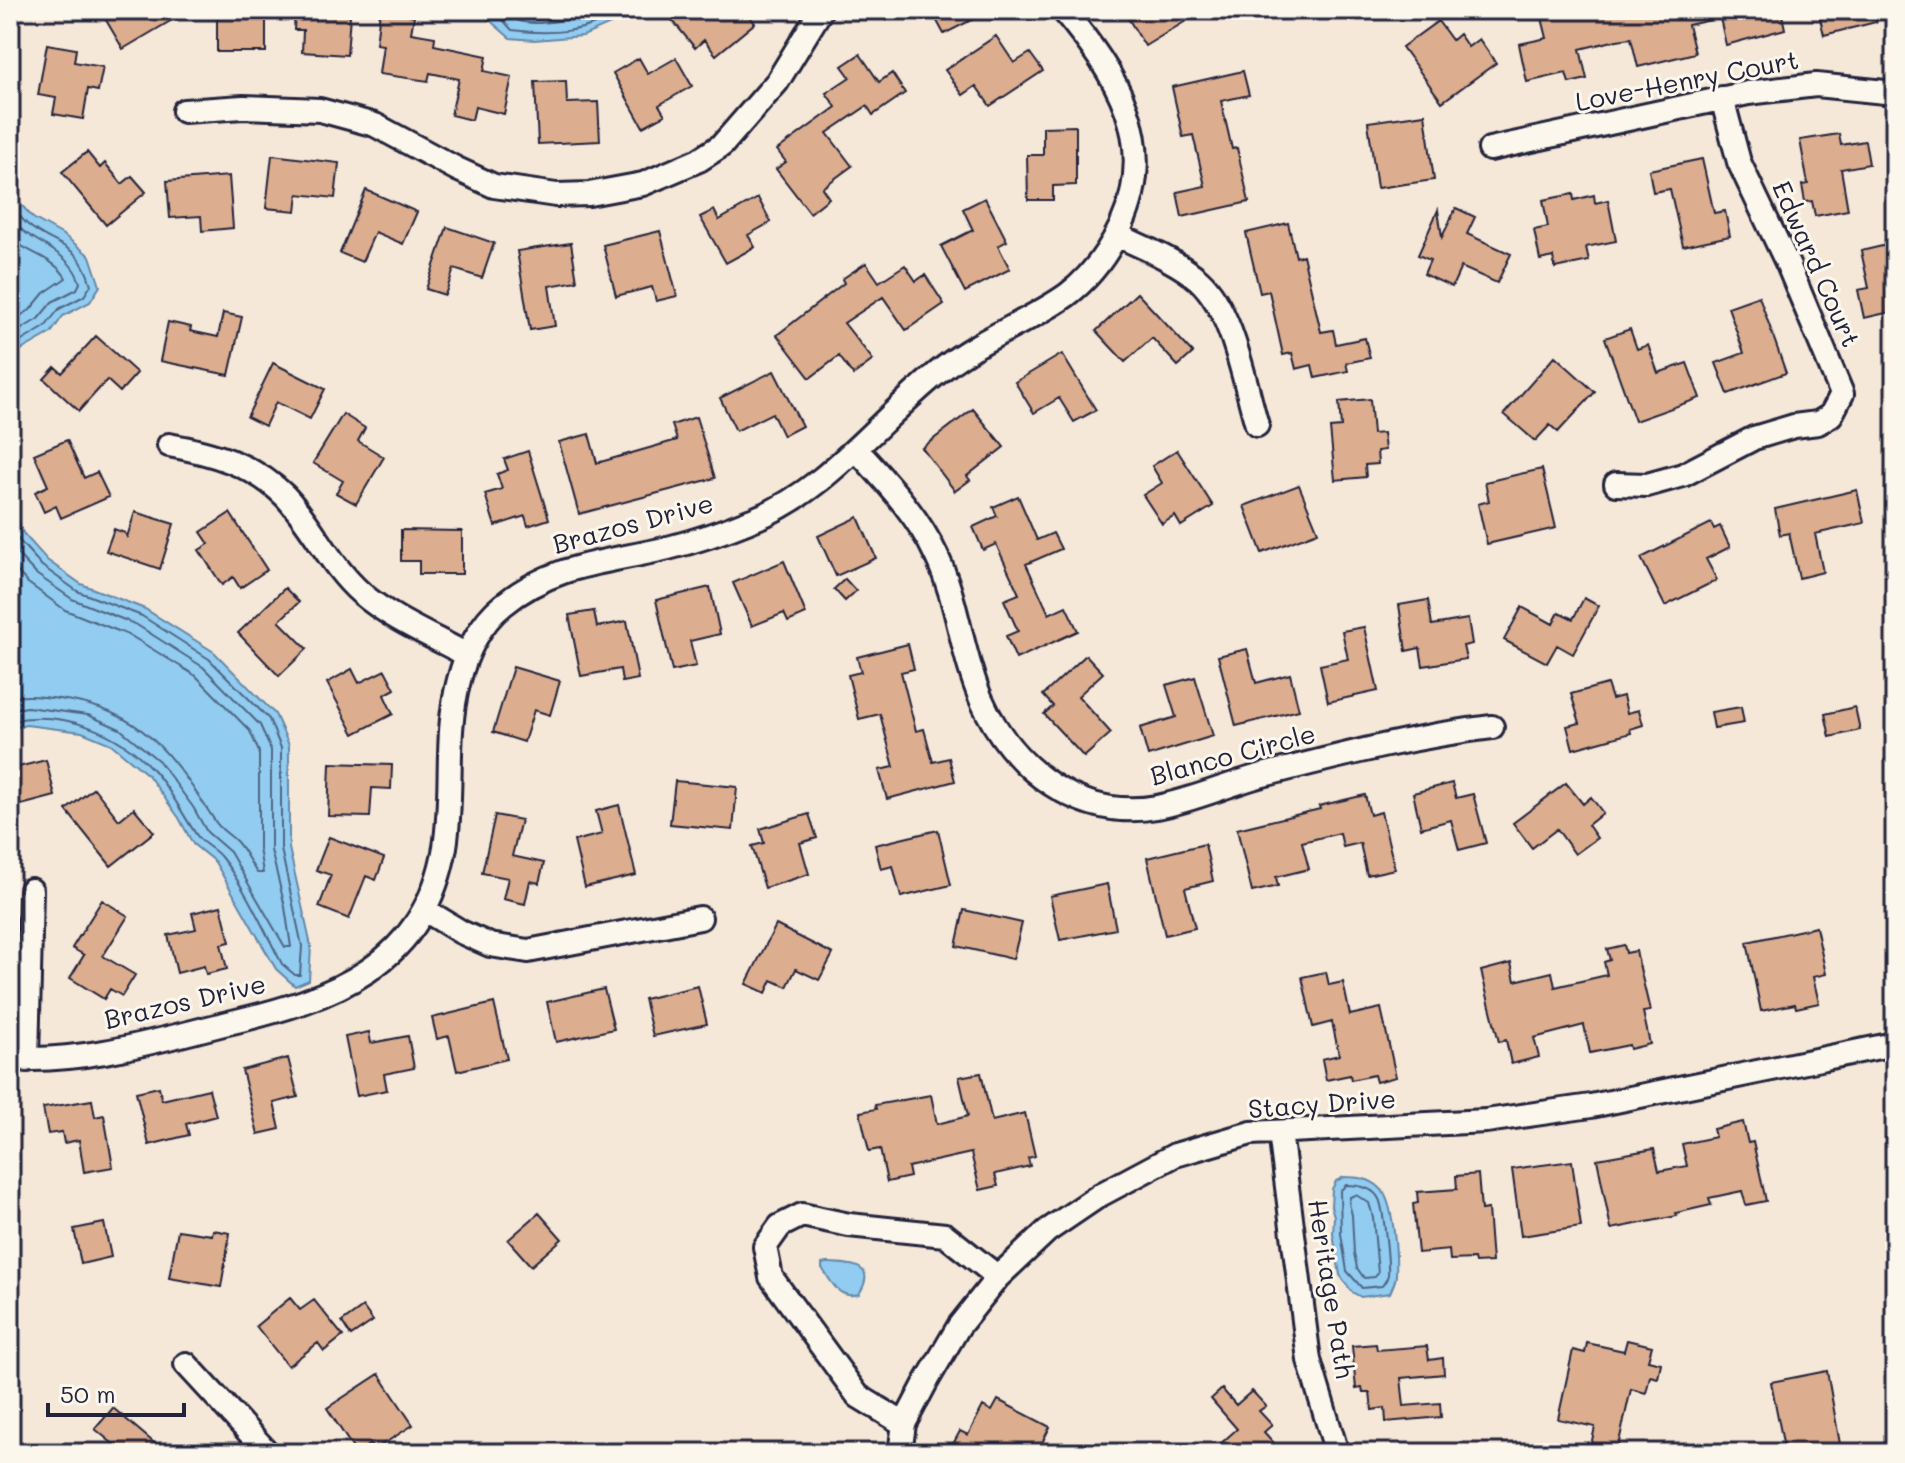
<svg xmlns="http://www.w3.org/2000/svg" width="1905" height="1463" font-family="Mali,sans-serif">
	<rect width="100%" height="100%" fill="#f5e8d9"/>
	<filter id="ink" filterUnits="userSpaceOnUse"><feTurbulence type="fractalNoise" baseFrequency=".0125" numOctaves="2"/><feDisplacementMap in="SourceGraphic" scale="16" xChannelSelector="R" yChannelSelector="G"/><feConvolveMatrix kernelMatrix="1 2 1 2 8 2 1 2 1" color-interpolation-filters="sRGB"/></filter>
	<g filter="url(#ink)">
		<!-- water -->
		<path fill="#92ccf1" stroke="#6588a8" stroke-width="2" d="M486 10H626L615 22 583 36 534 40 510 38 486 17Z
			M10 192 33 218 65 236 90 256 100 286 90 302 63 316 51 333 16 353 19 376 10 395Z
			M10 499 23 533 47 560 81 584 145 609 214 652 275 714 289 745V848L311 946 309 980 295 986 276 969 215 862 193 844 179 818 148 775 111 744 82 732 26 725 10 729Z
			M1344 1177C1357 1177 1370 1178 1380 1188 1394 1201 1397 1256 1396 1275 1396 1281 1392 1288 1390 1293L1361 1297 1352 1292 1340 1275 1333 1234 1334 1216 1331 1206 1332 1189 1336 1181Z
			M826 1263C851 1264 878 1264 859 1294 839 1300 832 1283 822 1268V1264Z"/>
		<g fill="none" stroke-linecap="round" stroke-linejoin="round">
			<!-- shore -->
			<path stroke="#4f6684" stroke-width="2" d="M494 10 512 30C543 34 593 35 615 10
				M505 10C508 13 511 17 515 19 532 29 581 18 598 10
				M10 204C15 210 21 218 27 224 56 249 78 239 91 285L84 296 59 309 45 327 10 348
				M10 219C31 244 70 249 80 283L77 289 52 302 38 319 10 336
				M10 238C27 253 55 258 66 278L44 293 30 310 10 322
				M10 522 16 537 42 566 77 591 142 616 209 659 269 719 281 748V849L302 946 300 975H295L282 964C265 932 244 885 221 857 215 849 204 845 198 837 183 816 172 791 154 771 120 732 62 709 10 721
				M10 546 36 574 72 599 137 625 203 667 260 725 271 750V850L285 907 291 947H285L230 852 207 832 193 807 159 761 120 729 88 715 27 707 10 710
				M10 564 28 583 65 610 131 636 196 676 250 731 259 752V848L263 873H257C250 863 245 851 237 842 230 834 220 830 215 821 172 755 143 709 59 699 42 697 27 694 10 698
				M1346 1185C1358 1185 1373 1187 1379 1199 1384 1210 1389 1263 1388 1275 1387 1280 1385 1282 1382 1286L1362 1288 1347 1271 1341 1234 1340 1191Z
				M1356 1195 1369 1203 1373 1217 1378 1273 1375 1277 1364 1278 1357 1268 1354 1253 1352 1215 1349 1203 1350 1197Z"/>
		</g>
		<!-- building -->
		<path fill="#dcad8e" stroke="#22223b" stroke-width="2" d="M100 10H189L123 49Z
			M217 10H266V52H217Z
			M295 10H324V14L350 15 347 55 302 52 303 30H294Z
			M664 10H744L755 23 716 55 704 40 695 48Z
			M931 10H991L944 34Z
			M1123 10H1180L1186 21 1145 46Z
			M1558 10H1781L1785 29 1726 45 1720 18 1688 25 1695 53 1638 67 1631 38 1617 40 1580 49 1587 79 1569 83 1566 73 1527 82 1519 44 1547 38 1541 14Z
			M1818 10H1874L1876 22 1824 35Z
			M380 11 414 16 411 33 435 37 434 45 487 56 484 71 512 77 504 114 475 107 472 120 451 115 459 79 430 73 428 81 379 74 383 45 376 44Z
			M1438 21 1452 40 1459 34 1468 47 1479 39 1496 63 1442 102 1402 47Z
			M996 36 1014 63 1030 53 1043 71 990 106 976 86 963 95 945 70Z
			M47 44 76 49 74 62 103 67 98 91 88 89 83 119 53 114 56 98 38 95Z
			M860 54 879 82 892 73 905 93 873 115 867 106 827 133 852 166 822 188 829 198 810 213 776 169 786 162 777 150 836 107 826 93 850 77 842 66Z
			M639 58 648 74 676 58 692 86 659 105 665 115 643 127 613 73Z
			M1243 71 1249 95 1221 101 1232 149 1237 148 1249 202 1182 217 1177 192 1205 186 1193 135 1183 137 1172 87Z
			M566 81 567 103 598 102 600 141 538 144 535 82Z
			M1425 114 1434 180 1377 188 1368 122Z
			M1076 126V185L1053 186V200H1028L1027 155H1043V127Z
			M1839 134 1841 145 1865 141 1869 164 1841 169 1848 210 1815 216 1812 201 1805 202 1802 185 1808 184 1800 140Z
			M87 152 100 168 105 163 122 184 132 176 146 192 106 225 62 172Z
			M272 155 339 163 335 198 298 194 296 211 266 208Z
			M1702 159 1714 213 1725 211 1730 236 1683 246 1670 189 1653 192 1649 170Z
			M229 176 233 228 202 231 201 216 170 218 167 181Z
			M366 190 417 212 403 244 375 232 362 262 340 253Z
			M1573 194 1574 200 1594 195 1595 203 1608 200 1616 241 1586 247 1589 261 1555 268 1553 257 1540 260 1534 230 1548 227 1543 200Z
			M758 198 771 222 748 235 755 247 726 263 700 217 714 210 719 220Z
			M985 198 1007 241 998 246 1010 269 965 292 941 246 973 230 963 209Z
			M1456 208 1475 217 1467 234 1511 254 1497 283 1461 267 1452 287 1424 274 1430 260 1418 255 1438 210 1442 237Z
			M1288 223 1296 257 1303 255 1321 332 1333 330 1336 344 1365 338 1370 358 1346 363 1348 371 1315 378 1312 365 1296 369 1292 353 1283 355 1269 291 1260 293 1246 233Z
			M447 227 494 243 482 278 454 269 445 295 426 289Z
			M660 231 677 296 656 301 652 287 616 296 603 245Z
			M571 243 577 281 549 286 555 326 530 330 517 251Z
			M1895 243V311L1864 318 1858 290 1869 288 1861 251Z
			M866 263 879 282 905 265 916 281 925 275 944 304 906 330 883 297 844 323 873 360 853 375 839 356 810 378 777 335 844 283 842 279Z
			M1137 293 1193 353 1178 366 1152 338 1125 362 1096 331Z
			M1759 296 1786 373 1728 394 1716 363 1744 353 1728 307Z
			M223 313 242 317 229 375 160 361 168 322 191 327 190 331 218 337Z
			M1630 329 1637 349 1648 345 1658 373 1687 363 1700 398 1635 421 1605 338Z
			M96 336 137 373 120 392 107 380 79 411 44 379 55 367 62 373Z
			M1062 354 1096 410 1074 422 1059 398 1034 413 1015 382Z
			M1555 356 1595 392 1558 432 1550 425 1535 441 1504 414Z
			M273 363 325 389 310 419 276 402 265 426 247 417Z
			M774 371 802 426 783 436 772 413 736 431 720 398Z
			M1370 399 1373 434 1383 433 1385 450 1377 451 1378 464 1365 465 1366 477 1335 480 1330 428 1341 427 1339 402Z
			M973 409 1004 447 967 476 970 480 955 491 922 448Z
			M343 414 365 428 358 441 384 457 356 504 336 493 343 481 313 463Z
			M696 417 715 478 579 514 559 442 589 434 597 463 677 440 672 425Z
			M67 440 84 478 97 472 109 497 61 518 56 506 44 512 35 492 48 486 34 454Z
			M1177 450 1213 506 1181 526 1175 516 1162 524 1143 495 1162 483 1152 466Z
			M528 451 549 519 528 526 525 516 495 526 485 494 502 489 497 474 508 470 504 459Z
			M1542 469 1556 528 1487 544 1478 504 1489 501 1485 482Z
			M1299 485 1318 532 1262 553 1244 506Z
			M1857 490 1864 523 1815 534 1823 572 1799 578 1789 533 1780 535 1775 509Z
			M1018 496 1037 540 1053 533 1061 549 1026 564 1049 614 1066 606 1078 631 1016 659 1006 636 1018 631 1004 600 1019 594 996 544 983 550 973 527 997 516 993 507Z
			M135 512 174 524 160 569 106 551 114 529 125 533 127 537Z
			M230 513 267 570 240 588 233 577 222 585 199 550 209 544 201 532Z
			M858 517 876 558 836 576 818 536Z
			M1711 523 1714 529 1720 526 1730 547 1706 559 1717 580 1665 606 1641 558Z
			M401 530 462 531V574H419V561H401Z
			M784 561 806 614 788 622 784 613 752 626 733 583Z
			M845 579 856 591 845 601 834 589Z
			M710 587 720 634 690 641 696 666 672 671 656 600Z
			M285 588 299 602 279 621 307 649 279 676 238 633Z
			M1584 598 1599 606 1573 654 1557 645 1547 663 1504 640 1522 607 1553 624 1559 612 1573 619Z
			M1428 600 1432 625 1468 619 1472 644 1463 646 1466 659 1423 666 1420 648 1406 651 1399 605Z
			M594 611 597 627 627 621 638 679 622 682 620 669 581 676 569 615Z
			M1364 627 1378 691 1328 702 1320 665 1348 659 1342 631Z
			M908 644 914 669 901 672 916 731 924 729 933 762 949 758 955 781 887 799 879 770 894 767 880 714 859 719 848 675 861 672 857 657Z
			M1247 649 1256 683 1290 674 1299 710 1236 726 1218 656Z
			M1086 655 1103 673 1078 696 1111 733 1084 757 1044 714 1053 706 1043 695Z
			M513 667 560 681 550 715 534 710 524 742 493 732Z
			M352 669 359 683 385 670 395 689 384 695 393 714 354 734 327 683Z
			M1195 677 1213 736 1148 756 1140 728 1176 717 1166 685Z
			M1607 684 1612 699 1623 696 1627 713 1639 710 1643 725 1630 729 1631 733 1573 749 1567 726 1580 723 1571 694Z
			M1741 707 1744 723 1714 728 1711 712Z
			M1855 707 1860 730 1830 737 1825 714Z
			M46 760 55 796 10 808V769Z
			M330 763 392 765 391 789 372 788 370 817 328 816Z
			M675 781 737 787 733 830 670 824Z
			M1452 783 1456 798 1473 794 1486 843 1459 850 1451 820 1421 828 1413 793Z
			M1566 783 1583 804 1591 797 1603 813 1588 825 1597 838 1575 854 1557 829 1532 848 1513 823Z
			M94 788 119 820 134 808 154 832 111 866 66 810Z
			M1365 795 1370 815 1381 812 1395 869 1367 875 1360 843 1343 847 1340 833 1302 842 1309 869 1276 877 1278 886 1252 892 1237 829 1320 809 1319 806Z
			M619 805 636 875 585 887 574 841 602 834 596 811Z
			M809 814 817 838 800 843 809 874 765 888 752 846 764 843 760 829Z
			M495 815 521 820 512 856 544 863 539 883 530 881 525 904 503 899 508 878 482 873Z
			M938 830 951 885 901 897 893 866 881 869 875 845Z
			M329 837 384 858 376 880 366 876 349 919 319 907 331 875 316 870Z
			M1205 844 1213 881 1185 888 1195 928 1165 935 1147 858Z
			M1107 884 1116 929 1060 940 1050 896Z
			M102 900 128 916 103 956 135 975 122 996 110 989 104 999 70 978 84 955 72 948Z
			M221 906 230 942 221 944 227 969 206 974 204 966 177 973 168 935 196 929 192 913Z
			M964 910 1022 923 1013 959 956 946Z
			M776 925 833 954 819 980 796 969 787 987 772 980 766 993 746 984Z
			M1816 927 1826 974 1813 977 1819 1003 1796 1008 1795 1004 1761 1011 1747 942Z
			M1624 945 1626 953 1636 951 1650 1011 1643 1012 1650 1044 1630 1049 1629 1045 1590 1053 1584 1025 1534 1038 1539 1057 1511 1064 1506 1040 1499 1042 1481 971 1511 963 1515 981 1552 972 1555 987 1607 975 1604 962 1610 960 1607 949Z
			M1326 972 1329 985 1343 982 1350 1015 1381 1008 1396 1077 1376 1082 1374 1075 1351 1080 1350 1075 1326 1080 1322 1059 1339 1055 1332 1022 1313 1027 1302 977Z
			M698 986 707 1024 653 1036 644 999Z
			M604 989 614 1029 556 1042 547 1002Z
			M494 1003 507 1059 457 1071 449 1036 437 1039 432 1018Z
			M369 1032 371 1043 408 1036 414 1068 384 1074 387 1090 357 1096 345 1037Z
			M288 1058 298 1097 274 1103 280 1129 258 1134 242 1070Z
			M981 1073 992 1121 1025 1113 1035 1156 1028 1158 1030 1166 995 1174 998 1186 980 1190 971 1153 908 1167 910 1177 887 1182 880 1149 869 1151 860 1112 876 1109 875 1105 931 1095 937 1124 968 1116 959 1077Z
			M159 1087 162 1100 209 1089 216 1116 186 1124 189 1135 149 1145 136 1092Z
			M92 1100 95 1117 104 1115 113 1167 84 1172 79 1140 64 1143 62 1132 48 1134 43 1108Z
			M1743 1122 1748 1143 1753 1142 1766 1201 1746 1205 1742 1191 1709 1198 1711 1205 1676 1213 1677 1216 1611 1229 1597 1159 1654 1149 1659 1171 1687 1166 1682 1144 1715 1137 1713 1129Z
			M1572 1161 1581 1227 1521 1236 1512 1169Z
			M1478 1174 1481 1210 1488 1209 1492 1262 1475 1263 1474 1259 1450 1260 1449 1250 1418 1253 1413 1204 1418 1203 1417 1192 1457 1189 1456 1176Z
			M539 1213 562 1239 531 1266 508 1240Z
			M104 1223 111 1257 81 1264 74 1229Z
			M178 1230 212 1235 213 1230 230 1233 221 1287 169 1278Z
			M290 1298 300 1310 314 1300 343 1336 324 1351 318 1343 288 1366 256 1326Z
			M363 1307 373 1321 351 1336 342 1322Z
			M1627 1340 1652 1346 1648 1360 1661 1363 1658 1378 1650 1376 1646 1393 1631 1389 1617 1451 1591 1445 1595 1427 1558 1419 1573 1350 1585 1353 1587 1343 1624 1351Z
			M1376 1344 1377 1350 1427 1346 1429 1360 1443 1358 1444 1374 1401 1378 1404 1406 1440 1403 1441 1417 1386 1422 1385 1408 1372 1410 1370 1393H1363L1362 1388 1356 1389 1352 1346Z
			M1827 1371 1840 1444 1803 1450 1804 1453H1785L1771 1382Z
			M379 1374 413 1425 374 1450 370 1444 356 1453 327 1408Z
			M1222 1389 1236 1405 1252 1391 1266 1406 1259 1411 1272 1425 1264 1432 1283 1453H1210L1237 1429 1211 1399Z
			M998 1400 1050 1427 1037 1453H965L952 1446 960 1431 968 1435 983 1406 992 1411Z
			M113 1408 166 1453H124L95 1429Z"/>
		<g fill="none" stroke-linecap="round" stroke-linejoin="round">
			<defs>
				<path id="street" d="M184 111 243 107 320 110 375 125 457 169 494 186 556 195 589 194 643 184 699 160 722 145 777 82 821 10
					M1490 149 1748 93 1816 85 1895 93
					M1117 235C1144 248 1176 260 1199 280 1233 311 1244 382 1257 425
					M169 445C212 453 253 464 285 496 313 525 330 566 361 593 391 619 432 636 467 655
					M856 449C886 482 917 514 936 555 958 600 961 653 981 699 1011 768 1079 821 1157 807 1195 800 1230 783 1267 774 1342 755 1415 736 1492 727
					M1616 484 1647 485 1683 475 1754 438 1794 426 1818 423 1831 415 1842 394 1789 267 1739 162 1722 98
					M425 910 461 932 490 945 528 951 700 918
					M10 1058C82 1064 158 1040 228 1023 332 999 425 966 445 847 454 792 444 735 459 680 466 653 480 623 503 605 554 563 607 563 668 548 696 541 725 531 752 520 829 491 882 415 945 367 982 338 1029 322 1067 295 1091 277 1108 253 1121 226 1160 141 1116 74 1063 10
					M27 1060 31 890
					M1280 1132 1309 1360 1337 1453
					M186 1364 268 1453
					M904 1424 858 1396 771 1277 765 1247 780 1226 802 1215 849 1225 945 1235 998 1277
					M900 1453 904 1424 925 1384 959 1326 998 1277 1047 1231 1100 1195 1175 1155 1251 1133 1486 1121 1591 1106 1889 1045"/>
			</defs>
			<!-- street casing -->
			<use href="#street" stroke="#22223b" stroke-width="28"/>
			<!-- street -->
			<use href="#street" stroke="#fbf7ec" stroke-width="22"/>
		</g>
	</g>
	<g text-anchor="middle" stroke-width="6" stroke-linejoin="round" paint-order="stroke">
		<!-- street labels -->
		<g font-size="26" fill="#22223b" stroke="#fbf7ec">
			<text transform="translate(1687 81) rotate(-11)" y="9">Love-Henry Court</text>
			<text transform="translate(1816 264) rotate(66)" y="9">Edward Court</text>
			<text transform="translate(633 524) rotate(-15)" y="9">Brazos Drive</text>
			<text transform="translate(1233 755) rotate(-15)" y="9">Blanco Circle</text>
			<text transform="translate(185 1002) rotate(-13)" y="9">Brazos Drive</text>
			<text transform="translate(1322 1104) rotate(-4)" y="9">Stacy Drive</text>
			<text transform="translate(1331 1289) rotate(81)" y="9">Heritage Path</text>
		</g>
	</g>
	<!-- margin -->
	<rect width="1905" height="1463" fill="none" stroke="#fbf7ec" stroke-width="40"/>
	<rect x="20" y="20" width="1865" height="1423" fill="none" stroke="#22223b" stroke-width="3" filter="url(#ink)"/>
	<!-- scale -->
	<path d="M48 1403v12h136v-12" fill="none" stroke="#22223b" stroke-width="4"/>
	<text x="60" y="1403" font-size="24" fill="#22223b" stroke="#fbf7ec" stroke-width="6" paint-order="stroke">50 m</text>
</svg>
